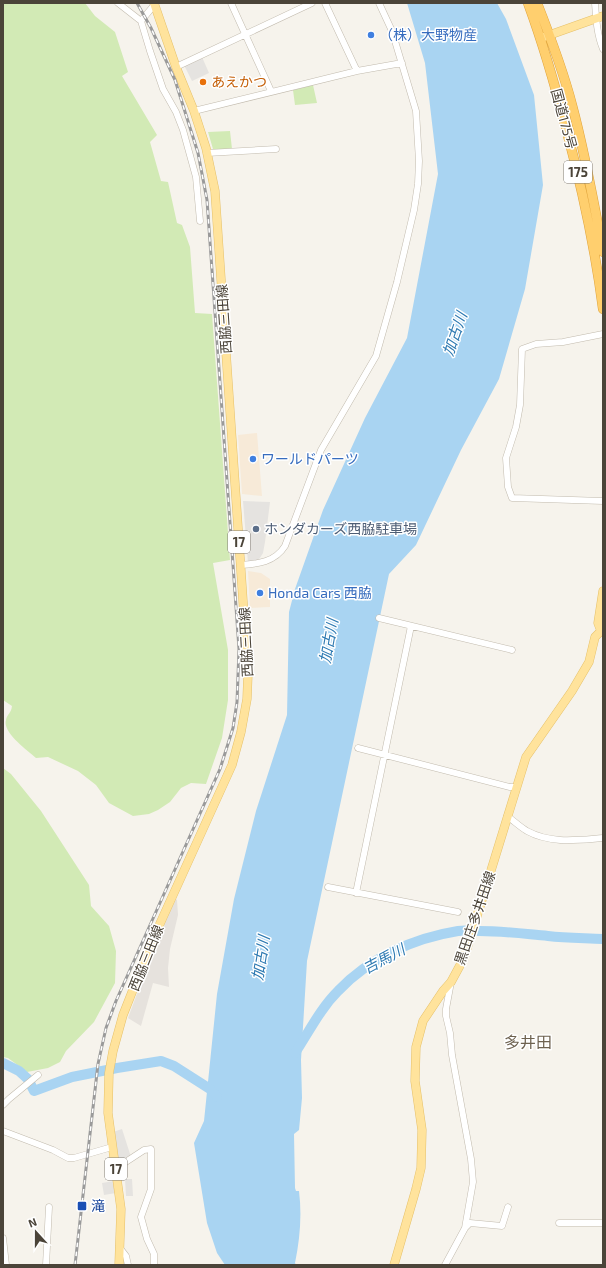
<svg xmlns="http://www.w3.org/2000/svg" width="606" height="1268" font-family="'Exo 2','Noto Sans JP',sans-serif">
	<rect width="100%" height="100%" fill="#f6f3ec"/>
	<!-- commercial -->
	<path fill="#f7ead8" d="M257 433 262 496 242 494 238 435Z
		M248 571 261 573 270 579V607L250 608Z"/>
	<!-- industrial -->
	<path fill="#e6e2dd" d="M176 899 177 900 178 915 170 949 168 968 169 987 153 983 141 1026 128 1018 158 937Z"/>
	<!-- green -->
	<path fill="#d2eab5" d="M3 3H85L95 16 115 32 128 72 122 76 157 135 150 142 161 181 168 182 177 223 182 225 190 247 195 313 212 314 230 560 213 563 228 650V700L222 738 206 784 191 783 181 788 170 802 158 810 149 814 133 816 109 803 96 785 78 771 48 757 36 758C27 750 2 732 6 720 7 714 11 714 12 706L3 700Z
		M313 85 317 103 295 105 293 90Z
		M230 131 232 149 217 151 213 149 208 132Z
		M3 768 11 774 41 811 89 885 91 906 109 926 116 951 115 983 94 1022 66 1051 60 1062 48 1068 27 1072 8 1058 3 1057Z"/>
	<!-- parking -->
	<path fill="#e5e3e0" d="M202 57 209 73 192 81 184 65Z
		M243 501 270 502 265 542 263 553 258 561 248 563Z
		M122 1129 131 1157 118 1163 113 1132Z
		M125 1179H132L133 1196H126Z
		M114 1181 116 1193 104 1195 102 1183Z"/>
	<!-- water -->
	<path fill="#a9d4f2" d="M407 3H497L506 19 534 95 543 185 525 289 499 379 461 450 416 545 389 574 307 961 301 1060 302 1098 299 1130 294 1134 295 1188 296 1191H299C302 1215 300 1239 295 1263L296 1265H225L217 1253 207 1223 194 1143 204 1121 217 994 234 899 256 811 287 715 289 612 295 589 323 510 365 418 407 338 438 174 425 63Z"/>
	<g fill="none" stroke-linecap="round" stroke-linejoin="round">
		<!-- river -->
		<path stroke="#a9d4f2" stroke-width="10" d="M295 1053C309 1032 320 1009 338 991 369 958 414 938 458 931 465 930 472 931 479 931 503 931 525 934 548 936 566 938 585 938 603 939
			M3 1063 19 1071 29 1080
			M30 1083 34 1091 72 1077 117 1068 161 1061 174 1066 210 1089 217 1097"/>
		<defs>
			<path id="minor" d="M118 3 141 21 150 51 163 89 176 112 183 130 196 177 200 221
				M231 3 271 91
				M325 3 357 71
				M595 3C596 18 597 35 603 49
				M141 21 155 4
				M176 67 312 3
				M194 111 357 71 402 63
				M207 153 276 149
				M603 334 563 342 536 344 522 349 520 405 516 427 506 458 508 487 512 498 603 501
				M240 565C258 564 275 562 285 546L321 450 376 356 397 282 414 210 418 184 419 161 416 111 392 31 379 3
				M379 618 512 650
				M358 748 510 787H516
				M507 816C514 821 520 827 527 831 551 844 577 840 603 838
				M328 887 458 912
				M356 893 411 626
				M3 1105 9 1099 38 1075
				M3 1131 53 1150 68 1158H74L112 1147
				M115 1169 144 1150 151 1149V1189L141 1217 147 1239 154 1254V1265
				M559 1223H603
				M465 1228 470 1223 502 1226 508 1207
				M3 1238 6 1265
				M119 1247 126 1256 128 1265
				M46 1265 49 1207
				M445 1265 465 1228 473 1182 471 1159 452 1055 450 1033 446 1016V1009L451 982"/>
			<path id="major" d="M541 38 603 16
				M601 631 598 623 603 591
				M119 1265 121 1209 108 1113 109 1073 113 1051 123 1015 153 939 232 765 241 732 247 699 248 674 215 191 206 148 194 111 176 67 154 3
				M394 1265 416 1189 421 1168 422 1130 415 1081 416 1047 423 1021 443 991 451 982 464 958 526 757 572 691 589 662 595 637 603 629"/>
			<path id="highway" d="M528 3C543 44 555 85 566 128 582 188 595 247 603 309
				M537 3C550 36 563 70 572 105 585 153 594 203 603 252"/>
		</defs>
		<!-- minor casing -->
		<use href="#minor" stroke="#c2bbae" stroke-width="7"/>
		<!-- major casing -->
		<use href="#major" stroke="#e6c16a" stroke-width="9"/>
		<!-- highway casing -->
		<use href="#highway" stroke="#e0a43c" stroke-width="10"/>
		<!-- minor -->
		<use href="#minor" stroke="#fff" stroke-width="6"/>
		<!-- major -->
		<use href="#major" stroke="#ffe39c" stroke-width="8"/>
		<!-- highway -->
		<use href="#highway" stroke="#ffcf6e" stroke-width="9"/>
		<defs>
			<path id="rail" d="M75 1265 98 1064 106 1028 116 1001 220 769 233 728 237 702 239 649 207 200 198 153 175 80 151 28 137 3"/>
		</defs>
		<!-- rail casing -->
		<use href="#rail" stroke="#9a9a9a" stroke-width="3"/>
		<!-- rail -->
		<use href="#rail" stroke="#fff" stroke-width="1.5" stroke-dasharray="4.5" stroke-linecap="butt"/>
	</g>
	<!-- markers -->
	<g fill="#3f7fe0" stroke="#fff" stroke-width="1.5">
		<circle cx="371" cy="35" r="4"/>
		<circle cx="253" cy="459" r="4"/>
		<circle cx="260" cy="593" r="4"/>
	</g>
	<circle fill="#e8710a" stroke="#fff" stroke-width="1.5" cx="203" cy="82" r="4"/>
	<circle fill="#5c6f8a" stroke="#fff" stroke-width="1.5" cx="256" cy="529" r="4"/>
	<rect fill="#1a4fb4" stroke="#fff" stroke-width="1.5" x="77" y="1201" width="10" height="10" rx="2"/>
	<g text-anchor="middle" stroke-width="3" stroke-linejoin="round" paint-order="stroke">
		<!-- shield labels -->
		<g fill="#fff" stroke="#817c74" stroke-width="1">
			<rect x="564" y="161" width="28" height="22" rx="3"/>
			<rect x="228" y="531" width="22" height="22" rx="3"/>
			<rect x="105" y="1158" width="22" height="22" rx="3"/>
		</g>
		<g font-size="13" font-weight="bold" fill="#4b4439">
			<text x="578" y="177">175</text>
			<text x="239" y="547">17</text>
			<text x="116" y="1174">17</text>
		</g>
		<!-- shop labels -->
		<g font-size="14" fill="#366cbe" stroke="#fff" text-anchor="start">
			<text x="379" y="40">（株）大野物産</text>
			<text x="261" y="464">ワールドパーツ</text>
			<text x="268" y="598">Honda Cars 西脇</text>
		</g>
		<!-- food labels -->
		<g font-size="14" fill="#c56008" stroke="#fff" text-anchor="start">
			<text x="211" y="87">あえかつ</text>
		</g>
		<!-- street labels -->
		<g font-size="14" fill="#4b4439" stroke="#fff">
			<text transform="translate(564 119) rotate(75)" y="5">国道175号</text>
			<text transform="translate(224 319) rotate(-94)" y="5">西脇三田線</text>
			<text transform="translate(246 642) rotate(-93)" y="5">西脇三田線</text>
			<text transform="translate(475 918) rotate(-71)" y="5">黒田庄多井田線</text>
			<text transform="translate(146 958) rotate(-68)" y="5">西脇三田線</text>
		</g>
		<!-- service labels -->
		<g font-size="14" fill="#4e5e75" stroke="#fff" text-anchor="start">
			<text x="264" y="534">ホンダカーズ西脇駐車場</text>
		</g>
		<!-- transit labels -->
		<g font-size="14" fill="#164399" stroke="#fff" text-anchor="start">
			<text x="91" y="1211">滝</text>
		</g>
		<!-- water labels -->
		<g font-size="15" font-style="italic" fill="#2e7ab2" stroke="#fff">
			<text transform="translate(455 334) rotate(-71)" y="5">加古川</text>
			<text transform="translate(329 641) rotate(-80)" y="5">加古川</text>
			<text transform="translate(261 958) rotate(-81)" y="5">加古川</text>
			<text transform="translate(384 959) rotate(-28)" y="5">吉馬川</text>
		</g>
		<!-- quarter labels -->
		<g font-size="16" fill="#6e6250" stroke="#fff">
			<text x="528" y="1048">多井田</text>
		</g>
	</g>
	<!-- border -->
	<rect width="606" height="1268" fill="none" stroke="#4b4439" stroke-width="8"/>
	<!-- north arrow -->
	<g transform="translate(36 1232) rotate(339)" stroke="#ffffff" stroke-width="3" paint-order="stroke">
	<path d="M0-3L7 15L0 10L-7 15Z" fill="#4b4439"/>
	<text y="-6" font-size="11" font-weight="bold" text-anchor="middle" fill="#4b4439">N</text>
	</g>
</svg>
